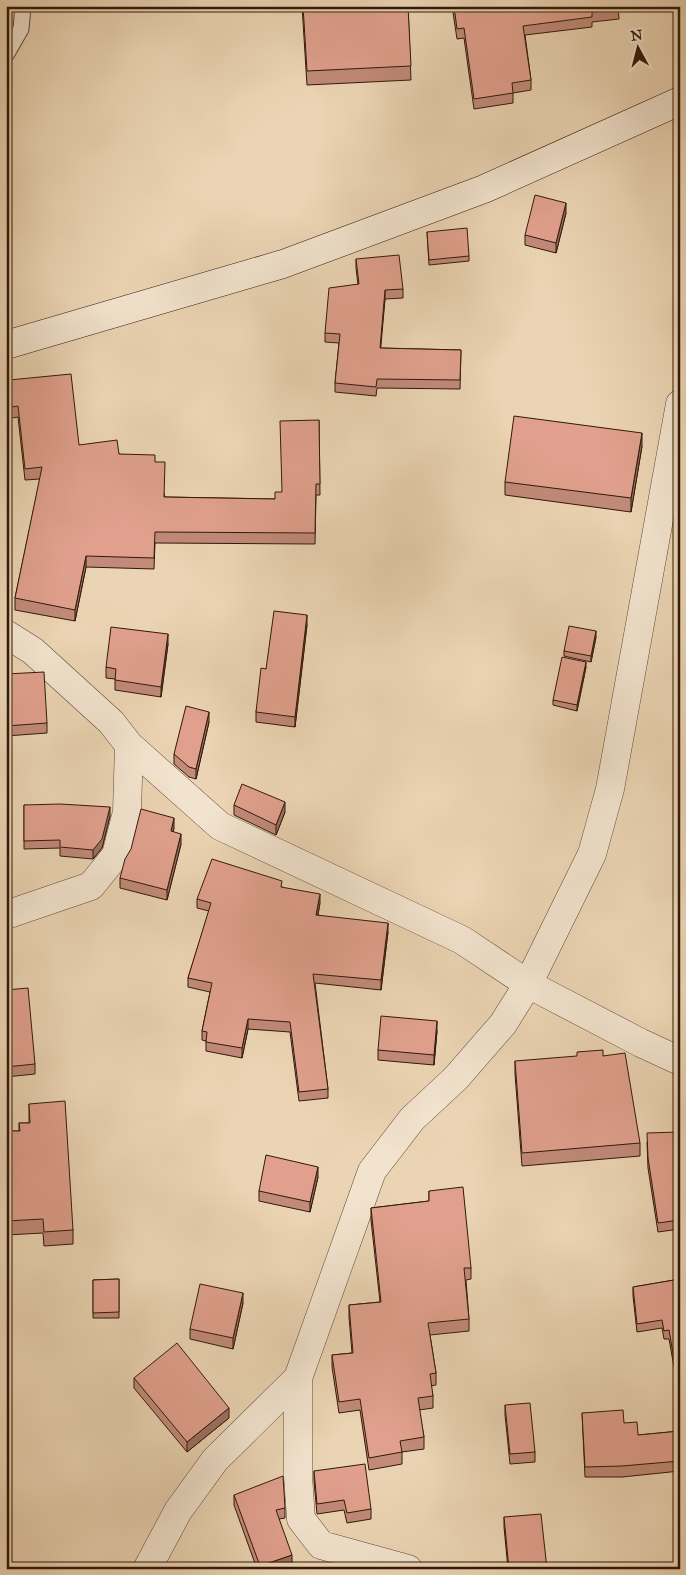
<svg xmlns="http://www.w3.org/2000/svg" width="686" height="1575" font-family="'IM FELL Great Primer',serif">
	<rect width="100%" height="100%" fill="#ebd4b3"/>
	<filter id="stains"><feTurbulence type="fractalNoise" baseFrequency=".004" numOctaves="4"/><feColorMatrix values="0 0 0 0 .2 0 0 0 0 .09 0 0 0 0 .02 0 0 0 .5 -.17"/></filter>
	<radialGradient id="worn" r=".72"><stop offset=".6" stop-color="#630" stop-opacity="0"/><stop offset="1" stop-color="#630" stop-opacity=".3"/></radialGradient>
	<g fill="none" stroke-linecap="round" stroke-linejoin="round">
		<defs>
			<path id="lane" d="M6 55 21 29 23 6"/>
			<path id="street" d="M6 634 33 651 111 722 129 745 220 826 462 940 528 984 641 1043 680 1061
				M6 915 91 886 116 855 127 812 129 745
				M298 1378V1476L301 1519 321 1545 408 1569
				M147 1569 178 1511 215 1460 298 1378 372 1171 412 1119 456 1078 503 1024 528 984 592 854 610 789 680 404"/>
			<path id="secondary" d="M6 345 283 264 484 189 680 101"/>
		</defs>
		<!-- lane casing -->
		<use href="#lane" stroke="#604834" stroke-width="17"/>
		<!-- street casing -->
		<use href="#street" stroke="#604834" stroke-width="29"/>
		<!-- secondary casing -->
		<use href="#secondary" stroke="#311909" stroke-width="29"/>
		<!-- lane -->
		<use href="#lane" stroke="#f2e3ce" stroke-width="15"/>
		<!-- street -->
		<use href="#street" stroke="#f2e3ce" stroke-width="28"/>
		<!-- secondary -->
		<use href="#secondary" stroke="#f2e3ce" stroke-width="28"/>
	</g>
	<!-- wall -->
	<path fill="#c18a79" stroke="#311909" d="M302 6H408L411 80 307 85Z
		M452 6H618L619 19 592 22V27L525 35 531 80V90L513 93V103L474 109 464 38 457 39Z
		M566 213 556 253 525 245V235Z
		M427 232 469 256V261L429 265Z
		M356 259 403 289V298L385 299 380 348 461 350 460 389 377 388 376 396 335 392V383L339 343 325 342V333L358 285 356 268Z
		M9 380 79 445 155 462 165 497 275 499 282 492 319 420 320 495H316L315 544 155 543 154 569 86 567 75 621 15 610V598L40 479 25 480 18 417 12 418 9 391Z
		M642 446 631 512 505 495V482Z
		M307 625 295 727 256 722V712L266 669Z
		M596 637 591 662 564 656V651Z
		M168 644 161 697 115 690V679L106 678V667Z
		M586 667 577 711 553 705V700Z
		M6 674 47 723V733L6 736Z
		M209 722 196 779 189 777 174 764V754Z
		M24 805 110 816 102 848 93 859 60 856V848L24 849Z
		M234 805 285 812 276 835 234 815Z
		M174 828 173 832 181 844 167 900 120 888V878Z
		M282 887 320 903 318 915 388 932 381 990 315 983 328 1089V1098L299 1101 290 1032 248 1029 242 1058 206 1051V1041L202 1040V1031L210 992 188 987V978L209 911 197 908V899Z
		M6 990 35 1064V1074L6 1077Z
		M437 1031 434 1065 378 1060V1050Z
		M515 1061 640 1143V1156L522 1166 515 1074Z
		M29 1104 73 1230V1244L44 1246 43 1233 6 1235V1131H19V1123H29Z
		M680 1132V1229L658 1232 648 1168 647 1142Z
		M318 1177 310 1212 259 1201V1191Z
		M429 1191 471 1268V1279L466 1280 469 1319V1331L430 1335 436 1373V1385L431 1386 433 1396V1408L419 1410 424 1437V1449L402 1452V1464L369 1470 360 1410 339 1413 332 1367V1355L352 1353 349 1317V1305L380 1302 371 1220V1208L429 1201Z
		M119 1279V1318H93V1280Z
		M680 1279V1367H674L669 1339H664L662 1328 637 1332 633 1296V1287Z
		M243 1303 233 1349 190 1339V1329Z
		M134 1378 229 1418 187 1452 134 1388Z
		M505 1405 535 1452V1462L510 1464 505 1415Z
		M582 1413 624 1423 638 1435 680 1431V1471L622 1477H585Z
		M314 1471 371 1509V1519L347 1523 344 1510 317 1514 314 1481Z
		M234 1495 285 1508V1518L279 1519 292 1565 281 1569H257L234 1505Z
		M504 1517 547 1569H508L504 1527Z"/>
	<!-- shaded-wall -->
	<path fill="#9d7063" stroke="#311909" d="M566 203V213L556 253V243Z
		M385 290V299L380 357V348Z
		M642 433V446L631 512V498Z
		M86 556V567L75 621V610Z
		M307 615V625L295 727V717Z
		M596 631V637L591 662V656Z
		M168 634V644L161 697V687Z
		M586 662V667L577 711V705Z
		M209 712V722L196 779V769Z
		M285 802V812L276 835V825Z
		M110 807V816L102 848 93 859V850Z
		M174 818V828L171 841V831Z
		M181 834V844L167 900V890Z
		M320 894V903L316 924V915Z
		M388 923V932L381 990V980Z
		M248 1019V1029L242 1058V1048Z
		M437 1021V1031L434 1065V1055Z
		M318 1167V1177L310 1212V1202Z
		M243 1293V1303L233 1349V1338Z
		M229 1408V1418L187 1452V1442Z
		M292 1555V1565L281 1569H260V1566Z"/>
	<!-- building -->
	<path fill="#e0a08d" stroke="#311909" d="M303 6H408L411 66 307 71Z
		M454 6H618L619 9 592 12V17L523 26 531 80 512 83 513 93 474 99 464 28 457 29Z
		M535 195 566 203 556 243 525 235Z
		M467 228 469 256 429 260 427 232Z
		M399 255 403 289 385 290 380 348 461 350 460 380 377 379 376 387 335 383 340 334 325 333 329 288 359 284 356 259Z
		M71 374 79 445 117 440 119 454 155 455V462H165L164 497 275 499V492H282L280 421 319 420 320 484H316L315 533 155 532 154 558 86 556 75 610 15 598 42 467 25 469 18 406 12 407 9 380Z
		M514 416 642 433 631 498 505 482Z
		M274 611 307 615 295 717 256 712 261 668 266 669Z
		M569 626 596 631 591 656 564 651Z
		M111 627 168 634 161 687 115 680 116 669 106 667Z
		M562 657 586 662 577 705 553 700Z
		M44 672 47 723 6 726V674Z
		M186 706 209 712 196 769 189 767 174 754Z
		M242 784 285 802 276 825 234 805Z
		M60 804 110 807 102 839 93 850 60 847V840L24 841V805Z
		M141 809 174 818 171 831 181 834 167 890 120 878 125 859 131 849Z
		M212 859 282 881 281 887 320 894 316 915 388 923 381 980 313 974 328 1089 299 1092 290 1022 248 1019 242 1048 206 1042 207 1032 202 1031 212 983 188 978 211 903 197 899Z
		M28 988 35 1064 6 1067V990Z
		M381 1016 437 1021 434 1055 378 1050Z
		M603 1050V1056L625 1053 640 1143 522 1153 515 1061 577 1056V1052Z
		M65 1101 73 1230 44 1232 43 1219 6 1221V1131H20L19 1123H30L29 1104Z
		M680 1132V1220L658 1223 648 1158 647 1133Z
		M266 1155 318 1167 310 1202 259 1191Z
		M463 1187 471 1268H464L469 1319 428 1323 436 1373 430 1374 433 1396 418 1398 424 1437 400 1441 402 1452 369 1458 360 1399 339 1402 332 1355 353 1353 349 1305 381 1302 371 1208 429 1201V1191Z
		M119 1279V1312L93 1313V1280Z
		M680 1279V1358L674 1359 669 1330 664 1331 662 1320 637 1324 633 1287Z
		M200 1284 243 1293 233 1338 190 1329Z
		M177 1343 229 1408 187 1442 134 1378Z
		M530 1403 535 1452 510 1454 505 1405Z
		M623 1410 624 1423 637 1422 638 1435 680 1431V1461L622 1466 585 1467 582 1413Z
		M365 1464 371 1509 347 1513 344 1500 317 1504 314 1471Z
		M283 1476 285 1508 276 1510 292 1555 260 1566 234 1495Z
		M541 1514 547 1569H509L504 1517Z"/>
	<!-- margin -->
	<rect width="686" height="1575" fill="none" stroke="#ebd4b3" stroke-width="25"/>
	<rect x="8" y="8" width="671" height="1560" fill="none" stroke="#311909" stroke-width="2.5"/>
	<rect x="12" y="12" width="661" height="1550" fill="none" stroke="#311909"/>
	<!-- north arrow -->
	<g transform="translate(638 48) rotate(353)" stroke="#f2e3ce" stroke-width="4" paint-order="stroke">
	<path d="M0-4L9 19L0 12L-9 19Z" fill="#311909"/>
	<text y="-8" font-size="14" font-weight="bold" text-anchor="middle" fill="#311909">N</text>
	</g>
	<rect width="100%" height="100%" filter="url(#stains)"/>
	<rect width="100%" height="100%" fill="url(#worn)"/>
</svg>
